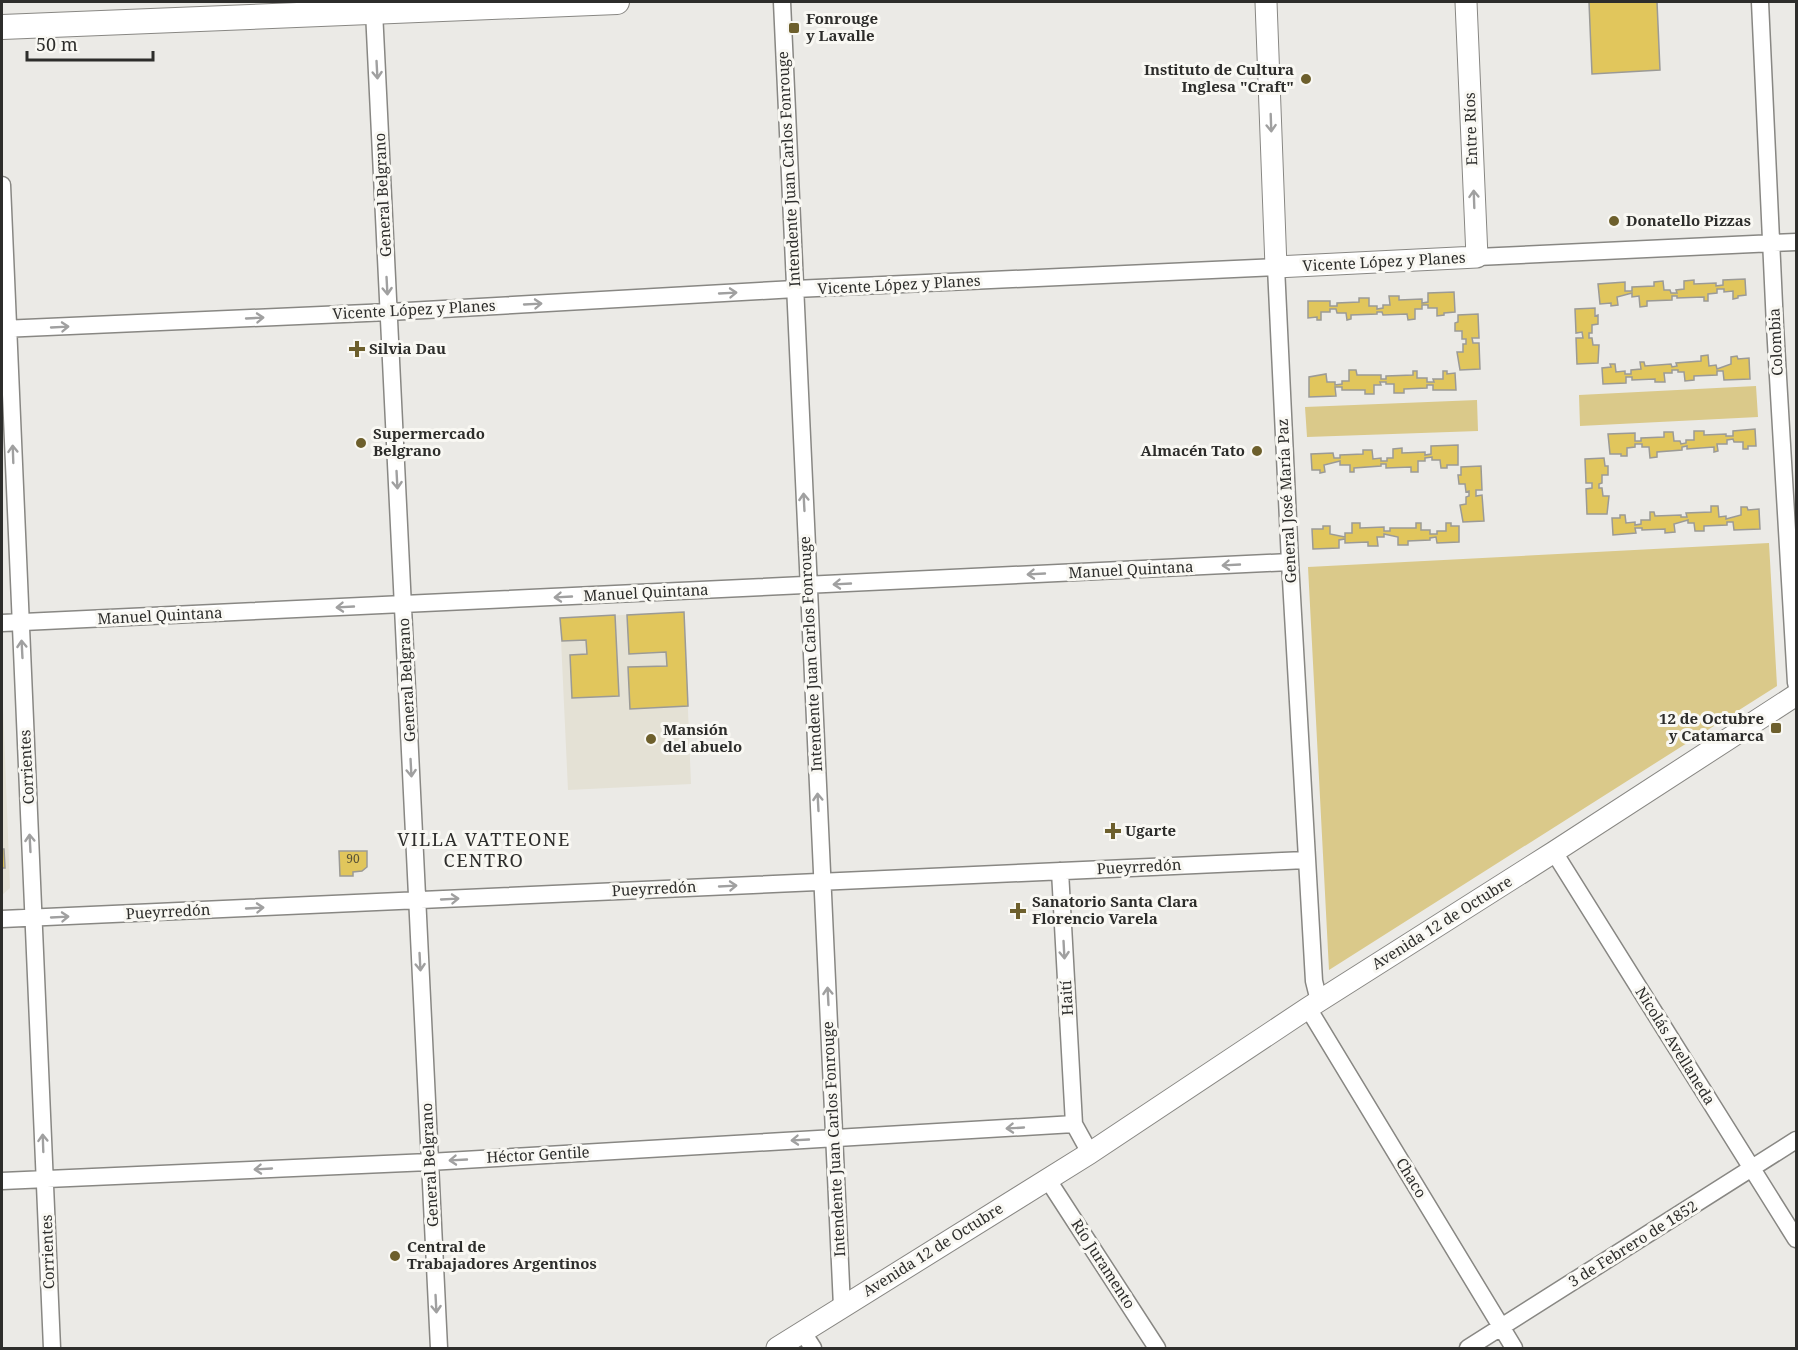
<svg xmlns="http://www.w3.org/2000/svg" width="1798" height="1350" font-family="'Noto Serif',serif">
	<rect width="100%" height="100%" fill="#ebeae6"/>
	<!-- built -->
	<path fill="#e4e1d5" d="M684 612 691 784 568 790 560 618Z
		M2 679 10 888 2 895Z"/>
	<!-- green -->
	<path fill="#dac98a" d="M1756 386 1758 417 1580 426 1579 395Z
		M1477 400 1478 431 1307 437 1305 407Z
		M1769 543 1777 686 1329 970 1308 567Z"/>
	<!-- building -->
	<path fill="#e1c65c" stroke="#9b9a96" stroke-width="1.5" d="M1589 2H1657L1660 70 1592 74Z
		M1745 279 1746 295 1738 296V298L1733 299V291L1724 292V289H1717V293L1708 294V301H1704V297L1677 298V296H1672V300L1647 301V306L1640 307 1639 296 1632 297V293L1617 297 1618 305 1611 306V303L1600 304 1598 284 1625 282V291H1632V287L1654 286V282L1663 281 1664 290H1670L1671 293H1677L1676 290 1684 289V281L1694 280V284L1716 283V286L1723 285V280Z
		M1454 292 1455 312 1444 313V315L1437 316V308H1428V305H1422V309H1415V319L1408 320 1407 314 1383 315 1382 312H1377V314L1351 315V319L1347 320 1346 313H1337L1336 309H1330V312H1321V320H1317V317L1308 318V301H1330V306H1337V303L1359 302V298H1369V306H1377V309L1383 308V305H1390L1389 296H1399V300L1422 299V303L1428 302V293Z
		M1595 308V316L1598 315V324L1592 325V333H1589V338H1592L1593 345H1599L1598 363 1577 364 1576 338H1583L1582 332 1576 333 1575 309Z
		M1478 314 1479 338H1472L1473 343H1479L1480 369 1460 370 1457 352H1463V344H1466V339H1462V331H1455V323L1458 322V315Z
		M1708 355 1709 366 1716 365 1717 369 1731 364V357L1737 356 1738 359 1749 358 1750 379 1724 380 1723 371H1717V375L1694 376V380L1685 381 1684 372H1678V370H1672V373H1664L1665 382H1655V379L1632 380V377H1626V383L1603 384 1602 368 1611 367 1610 364H1615L1616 372 1625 371V374H1631V370L1641 369 1640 362H1644L1645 366 1671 364 1672 367 1677 366 1676 363 1701 361V356Z
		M1349 370H1356L1357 375H1381V379H1386V376L1413 375V371H1417V378H1427V382H1434L1433 379H1443V371H1447V374L1455 373 1456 390H1433V385H1427V388L1404 389V393H1394V384H1386V382H1380L1381 385H1374V394H1365V390H1342V387H1335L1336 396 1309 397V377L1326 374 1327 382H1335V385L1342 384V381H1349Z
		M1755 429 1756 446H1748V449H1743V442H1734L1733 439 1727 440V444H1717L1718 451 1714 452V447L1687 449V446L1682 447V450L1657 452V457L1650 458 1649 447H1642V444H1635V447L1627 448V456H1621V454H1610L1608 434 1635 433V441H1641V438L1664 437V432H1673L1674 441H1680L1681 444 1686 443V440H1694V431H1704V435L1726 434V436H1733V431Z
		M1458 445V465H1447V468H1441L1440 460H1432V457L1425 458V461H1418V472H1411V467L1386 468V464H1381V466L1354 468V472H1350V465H1340V461L1324 465 1325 472 1320 473V470H1312L1311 454 1333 453 1334 458H1340V455L1363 454V450H1372L1373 459 1381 458V461H1387V458H1393V449L1402 448V453L1425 452V455L1431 454V446Z
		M1604 458 1605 466H1608V475H1602V483L1599 484V488H1602L1603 496H1609L1607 514H1587L1586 489 1592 488V483H1586L1585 459Z
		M1481 466 1482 490H1476V496L1482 495 1484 521 1463 522 1460 505 1466 504V497L1469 496V491L1466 492 1465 484H1459L1458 475H1461V467Z
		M1711 506H1718L1719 517 1726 516V519L1741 515V507H1747L1748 510 1759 509 1760 529 1734 530 1733 522H1727V525L1704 526V531H1695L1694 523H1688V520L1674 524 1675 532 1665 533V529L1642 530V528H1635L1636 533 1613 535 1612 518H1620V515H1625L1626 523 1635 522V525L1641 524V520H1650V512H1654L1655 516 1681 515V517H1687L1686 513 1711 512Z
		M1352 523H1360V528L1384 527V531H1390V528H1416V523H1421V530H1430V534H1437V531H1446V523H1451V526H1459V542L1437 543 1436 537 1430 538V540L1408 541V545H1398V537L1384 534V537H1377L1378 546H1368V542L1345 543V539L1339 540V548L1313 549 1312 529H1323V526H1330V534L1345 537V533H1352Z
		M684 612 688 706 630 709 628 667 667 666 666 652 629 654 627 615Z
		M615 615 619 696 572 698 570 655 587 654 586 640 562 641 560 618Z
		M2 849H4L5 868H2Z
		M339 851H367V867L362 871 353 872V876H340Z"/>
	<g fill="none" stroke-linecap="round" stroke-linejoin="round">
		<defs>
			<path id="minor" d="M782 2 842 1307
				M1760 2 1775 326 1796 683
				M374 11 439 1348
				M2 185 52 1348
				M1477 257 1796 242
				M2 329 389 312 795 289 1276 267 1290 562 1314 981 1319 1001
				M2 623 1290 562
				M1554 852 1796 1239
				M1060 871 1074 1124 1090 1153
				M2 919 1306 860
				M1308 1008 1514 1348
				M1048 1180 1157 1348
				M2 1181 429 1162 1074 1124
				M802 1331 813 1348
				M1468 1348 1796 1140"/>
			<path id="tertiary" d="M1266 2 1276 267 1477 257 1466 2
				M777 1348 1090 1153 1308 1008 1554 852 1796 695"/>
			<path id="secondary" d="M2 27 617 2"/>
		</defs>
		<!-- minor casing -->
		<use href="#minor" stroke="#888783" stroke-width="19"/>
		<!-- tertiary casing -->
		<use href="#tertiary" stroke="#888783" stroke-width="23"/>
		<!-- secondary casing -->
		<use href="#secondary" stroke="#888783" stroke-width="26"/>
		<!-- minor -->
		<use href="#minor" stroke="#fff" stroke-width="16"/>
		<!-- tertiary -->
		<use href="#tertiary" stroke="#fff" stroke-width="21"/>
		<!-- secondary -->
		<use href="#secondary" stroke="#fff" stroke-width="24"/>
	</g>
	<!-- one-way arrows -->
	<defs><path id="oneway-shaft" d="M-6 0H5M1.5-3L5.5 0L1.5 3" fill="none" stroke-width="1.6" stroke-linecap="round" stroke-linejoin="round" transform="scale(1.5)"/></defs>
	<g stroke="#a0a0a0">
		<use href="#oneway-shaft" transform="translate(377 70) rotate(87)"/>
		<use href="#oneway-shaft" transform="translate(1271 123) rotate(88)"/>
		<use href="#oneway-shaft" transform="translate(1474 199) rotate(-92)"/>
		<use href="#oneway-shaft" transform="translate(387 286) rotate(87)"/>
		<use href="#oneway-shaft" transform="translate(728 293) rotate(-3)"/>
		<use href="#oneway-shaft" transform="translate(533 304) rotate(-3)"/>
		<use href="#oneway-shaft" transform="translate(255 318) rotate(-3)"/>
		<use href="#oneway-shaft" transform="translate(60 327) rotate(-3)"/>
		<use href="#oneway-shaft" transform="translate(13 454) rotate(-92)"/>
		<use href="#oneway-shaft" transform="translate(397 480) rotate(87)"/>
		<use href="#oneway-shaft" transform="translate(804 502) rotate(-93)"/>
		<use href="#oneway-shaft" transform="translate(1231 565) rotate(177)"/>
		<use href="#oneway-shaft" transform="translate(1036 574) rotate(177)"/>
		<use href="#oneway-shaft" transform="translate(842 584) rotate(177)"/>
		<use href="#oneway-shaft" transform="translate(563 597) rotate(177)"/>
		<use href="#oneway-shaft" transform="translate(345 607) rotate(177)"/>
		<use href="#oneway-shaft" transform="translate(22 649) rotate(-93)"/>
		<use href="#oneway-shaft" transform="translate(411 768) rotate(87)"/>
		<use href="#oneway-shaft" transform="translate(818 802) rotate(-93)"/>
		<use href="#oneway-shaft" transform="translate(30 843) rotate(-93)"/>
		<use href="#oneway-shaft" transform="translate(728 886) rotate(-3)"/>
		<use href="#oneway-shaft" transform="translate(450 899) rotate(-3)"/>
		<use href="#oneway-shaft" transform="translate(255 908) rotate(-3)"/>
		<use href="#oneway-shaft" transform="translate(60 917) rotate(-3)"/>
		<use href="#oneway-shaft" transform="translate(1064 950) rotate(87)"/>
		<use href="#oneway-shaft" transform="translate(420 962) rotate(87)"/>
		<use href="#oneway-shaft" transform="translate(828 996) rotate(-93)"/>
		<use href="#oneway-shaft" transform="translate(1015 1128) rotate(177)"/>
		<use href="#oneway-shaft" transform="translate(800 1140) rotate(177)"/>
		<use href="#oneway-shaft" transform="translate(43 1143) rotate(-92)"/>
		<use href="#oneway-shaft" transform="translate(458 1160) rotate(177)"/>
		<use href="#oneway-shaft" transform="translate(263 1169) rotate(177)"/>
		<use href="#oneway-shaft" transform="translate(436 1304) rotate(87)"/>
	</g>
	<!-- markers -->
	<g fill="#6d5f2c" stroke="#f9f8f3" stroke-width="2">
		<rect x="788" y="22" width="12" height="12" rx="3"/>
		<circle cx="1306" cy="79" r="6"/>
		<circle cx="1614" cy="221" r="6"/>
		<path d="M354 340h6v6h6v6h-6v6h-6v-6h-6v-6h6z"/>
		<circle cx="361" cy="443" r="6"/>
		<circle cx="1257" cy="451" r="6"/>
		<rect x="1770" y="722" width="12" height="12" rx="3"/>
		<circle cx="651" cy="739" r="6"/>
		<path d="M1110 822h6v6h6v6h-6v6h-6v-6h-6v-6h6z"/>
		<path d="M1015 902h6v6h6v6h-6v6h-6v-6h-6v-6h6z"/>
		<circle cx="395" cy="1256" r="6"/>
	</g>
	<g text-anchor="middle" stroke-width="6" stroke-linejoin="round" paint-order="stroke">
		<!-- number labels -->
		<g font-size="12" fill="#5a5337">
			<text x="353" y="863">90</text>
		</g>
		<!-- poi labels -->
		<g font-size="15" font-weight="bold" fill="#2d2d2b" stroke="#f9f8f3" text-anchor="start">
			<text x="806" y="24">Fonrouge<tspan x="806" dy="17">y Lavalle</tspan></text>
			<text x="1294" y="75" text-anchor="end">Instituto de Cultura<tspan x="1294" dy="17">Inglesa "Craft"</tspan></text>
			<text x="1626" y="226">Donatello Pizzas</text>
			<text x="369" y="354">Silvia Dau</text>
			<text x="373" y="439">Supermercado<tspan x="373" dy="17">Belgrano</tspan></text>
			<text x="1245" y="456" text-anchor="end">Almacén Tato</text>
			<text x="1764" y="724" text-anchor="end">12 de Octubre<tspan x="1764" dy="17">y Catamarca</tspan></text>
			<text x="663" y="735">Mansión<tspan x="663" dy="17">del abuelo</tspan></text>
			<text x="1125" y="836">Ugarte</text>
			<text x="1032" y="907">Sanatorio Santa Clara<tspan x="1032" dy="17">Florencio Varela</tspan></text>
			<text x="407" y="1252">Central de<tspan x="407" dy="17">Trabajadores Argentinos</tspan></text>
		</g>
		<!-- street labels -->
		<g font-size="15" fill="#2d2d2b" stroke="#f9f8f3">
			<text transform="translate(1471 129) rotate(-92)" y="5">Entre Ríos</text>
			<text transform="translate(789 169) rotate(-93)" y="5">Intendente Juan Carlos Fonrouge</text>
			<text transform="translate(383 195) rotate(-93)" y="5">General Belgrano</text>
			<text transform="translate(1384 262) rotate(-3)" y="5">Vicente López y Planes</text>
			<text transform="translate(899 285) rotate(-3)" y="5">Vicente López y Planes</text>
			<text transform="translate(414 310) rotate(-3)" y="5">Vicente López y Planes</text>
			<text transform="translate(1776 342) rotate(-93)" y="5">Colombia</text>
			<text transform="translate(1287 501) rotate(-93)" y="5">General José María Paz</text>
			<text transform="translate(1131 570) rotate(-3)" y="5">Manuel Quintana</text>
			<text transform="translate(646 593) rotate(-3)" y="5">Manuel Quintana</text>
			<text transform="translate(160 616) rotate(-3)" y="5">Manuel Quintana</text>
			<text transform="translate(811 654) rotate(-93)" y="5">Intendente Juan Carlos Fonrouge</text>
			<text transform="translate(407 680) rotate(-93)" y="5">General Belgrano</text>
			<text transform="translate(27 767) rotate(-93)" y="5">Corrientes</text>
			<text transform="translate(1139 867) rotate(-3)" y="5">Pueyrredón</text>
			<text transform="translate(654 889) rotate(-3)" y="5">Pueyrredón</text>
			<text transform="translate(168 912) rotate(-3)" y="5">Pueyrredón</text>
			<text transform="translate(1442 923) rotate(-32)" y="5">Avenida 12 de Octubre</text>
			<text transform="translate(1067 998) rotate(-93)" y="5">Haití</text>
			<text transform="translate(1675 1046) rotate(58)" y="5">Nicolás Avellaneda</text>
			<text transform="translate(834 1139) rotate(-93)" y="5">Intendente Juan Carlos Fonrouge</text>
			<text transform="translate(538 1155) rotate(-3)" y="5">Héctor Gentile</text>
			<text transform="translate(430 1165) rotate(-93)" y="5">General Belgrano</text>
			<text transform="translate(1411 1178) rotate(59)" y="5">Chaco</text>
			<text transform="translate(1633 1244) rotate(-32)" y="5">3 de Febrero de 1852</text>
			<text transform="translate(933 1250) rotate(-32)" y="5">Avenida 12 de Octubre</text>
			<text transform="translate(48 1252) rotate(-92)" y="5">Corrientes</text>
			<text transform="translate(1103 1264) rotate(57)" y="5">Río Juramento</text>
		</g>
		<!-- quarter labels -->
		<g font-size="18" letter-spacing="1.5" fill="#2d2d2b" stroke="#f9f8f3">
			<text x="484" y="846">VILLA VATTEONE<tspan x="484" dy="21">CENTRO</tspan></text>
		</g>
	</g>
	<!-- border -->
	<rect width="1798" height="1350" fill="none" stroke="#2d2d2b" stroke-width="6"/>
	<!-- scale -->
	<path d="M27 51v9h126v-9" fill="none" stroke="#2d2d2b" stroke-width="3"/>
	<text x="36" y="51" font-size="18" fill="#2d2d2b" stroke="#f9f8f3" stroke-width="4.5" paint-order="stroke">50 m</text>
</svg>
